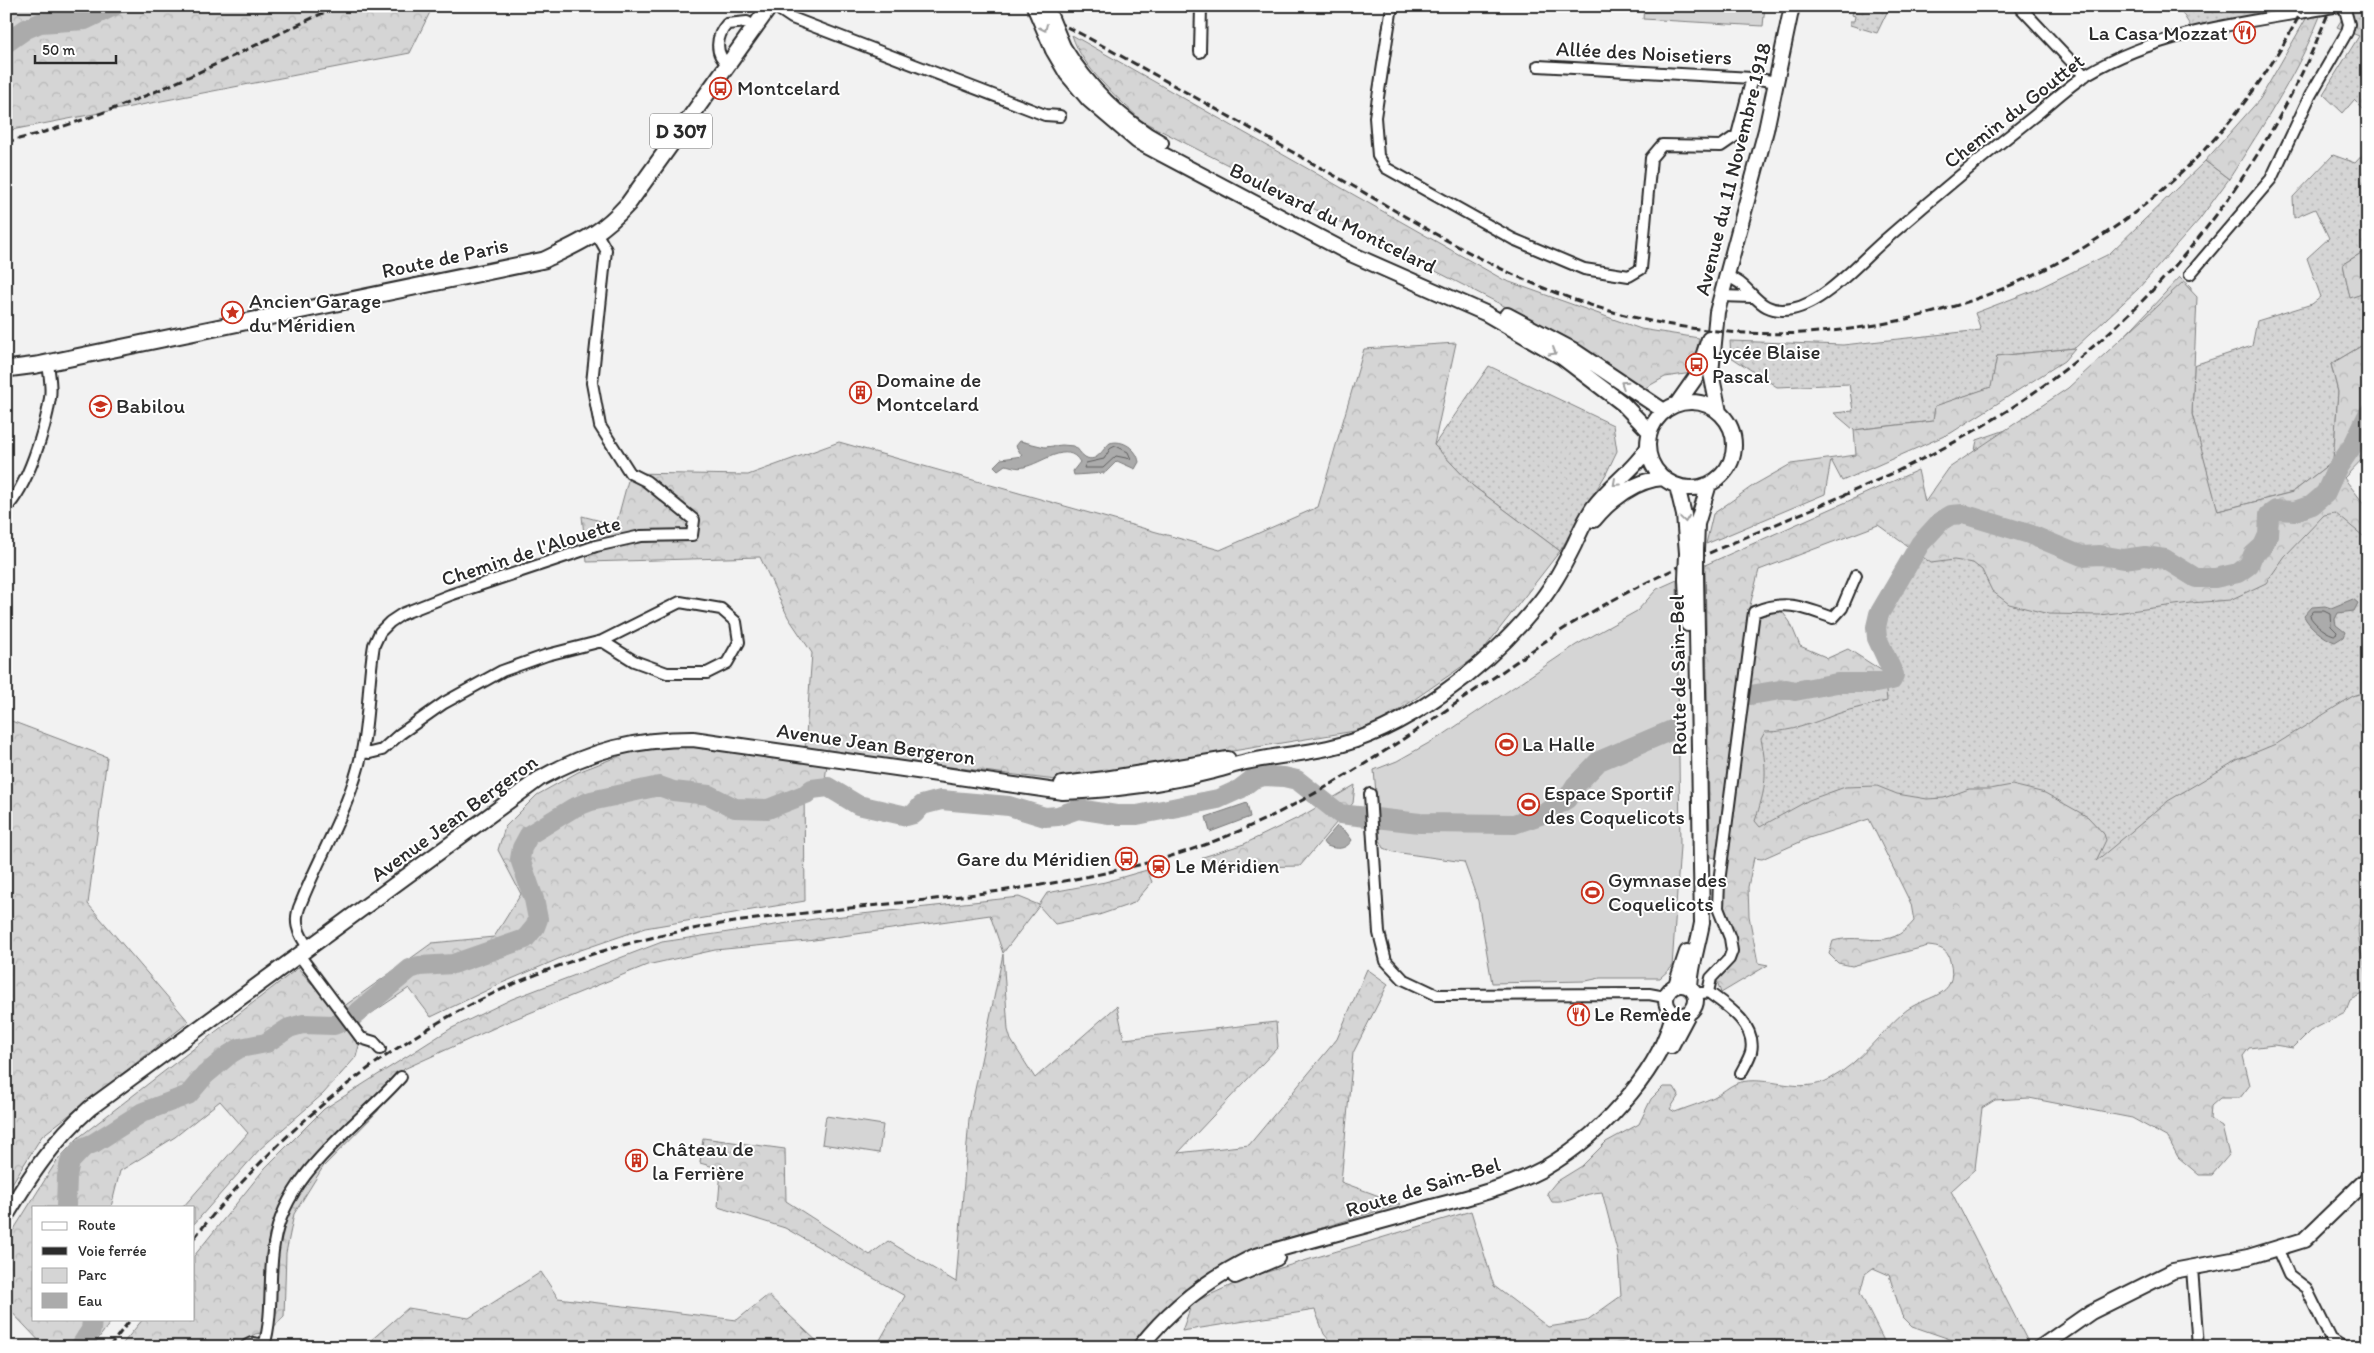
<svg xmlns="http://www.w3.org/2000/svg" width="2374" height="1353" font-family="Itim,sans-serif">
	<defs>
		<pattern id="green-dots" width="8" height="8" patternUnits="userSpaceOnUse" patternTransform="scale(1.25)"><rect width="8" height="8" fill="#d5d5d5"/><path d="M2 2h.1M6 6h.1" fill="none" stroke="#b7b7b7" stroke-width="1.8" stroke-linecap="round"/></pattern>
		<pattern id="forest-crowns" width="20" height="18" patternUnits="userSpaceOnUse" patternTransform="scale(1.25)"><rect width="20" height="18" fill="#d5d5d5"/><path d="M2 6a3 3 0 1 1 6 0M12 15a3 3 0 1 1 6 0" fill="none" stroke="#b7b7b7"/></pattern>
	</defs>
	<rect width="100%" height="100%" fill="#f2f2f2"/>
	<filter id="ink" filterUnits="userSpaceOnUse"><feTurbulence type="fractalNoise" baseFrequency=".02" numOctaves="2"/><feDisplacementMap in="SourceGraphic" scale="10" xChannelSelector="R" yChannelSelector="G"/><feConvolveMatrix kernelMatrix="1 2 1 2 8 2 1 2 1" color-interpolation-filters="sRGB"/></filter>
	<g filter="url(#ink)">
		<!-- green -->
		<path fill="url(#green-dots)" stroke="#808080" d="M1854 6H1890L1877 33 1850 25V21H1854L1855 16 1852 15Z
			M2178 6H2291L2289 10 2191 27Z
			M2357 6H2368V114L2354 100 2343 113 2323 94 2359 36 2337 27 2348 9Z
			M2368 149V249L2343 264 2350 297 2368 292V342L2331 364 2338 392 2333 461 2293 492 2218 511 2313 507 2368 520V766L2096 870 1882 794 1757 841 1745 789 1756 697 1881 685 1889 684 1897 677 1896 671 1880 633 1882 618 1927 543 1962 517 1977 440 2023 424 2069 388 2104 358 2180 277 2191 287 2190 423 2217 510 2192 414 2194 365 2252 346 2257 321 2312 304 2321 297 2307 258 2329 238 2315 209 2294 218 2293 197 2333 155 2355 163Z
			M2205 161 2229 179 2199 220 2138 289 2075 348 1997 356 1992 387 1936 406 1933 421 1854 430 1834 413 1853 411 1849 384 1777 387 1731 357 1730 341 1843 345 1981 330 1975 313 2035 290 2109 254Z
			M1489 366 1613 425 1617 451 1606 474 1560 551 1473 486 1434 445Z"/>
		<!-- forest -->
		<path fill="url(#forest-crowns)" stroke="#808080" d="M6 6H433L410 53 6 131Z
			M2324 6C2301 68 2264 124 2229 179L2205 161 2260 99 2307 17Z
			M1072 35 1504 280 1641 329 1699 338 1692 373 1665 377 1645 388 1553 331 1142 121C1118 98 1082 68 1072 35Z
			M2368 249V292L2350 298 2343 264Z
			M2183 282 2197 297 2192 414 2218 511 2293 492 2333 461 2338 392 2331 364 2368 342V453L2344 478 2368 509V540L2335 513 2324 515 2285 556 2266 583 2230 600 2190 603 2100 615 2049 614 2009 604 1992 591 1982 570 1973 563 1954 560 1931 563 1878 525 1759 570 1746 621 1781 610 1790 622 1800 646 1828 658 1848 649 1884 672 1887 701C1871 705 1853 708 1837 714 1813 723 1792 732 1765 732L1761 739C1768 773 1766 788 1755 821L1760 827 1809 800 1845 787 1877 786 1897 794 1927 799 1944 798 1969 789H1990L2012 785 2045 793 2088 817 2104 834 2106 840 2096 861 2168 801 2237 760 2278 743 2353 696 2368 691V901C2346 926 2368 962 2368 991L2350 1000 2345 1013 2310 1031 2293 1048 2274 1045 2249 1048 2243 1056 2250 1085 2240 1098H2220L2211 1106 2210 1119 2222 1127 2229 1155 2212 1175H2199L2178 1157 2168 1138 2132 1118 2029 1098 1995 1100 1982 1108 1975 1169 1951 1191 2030 1346 2028 1347H1967L1964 1344 1912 1326 1902 1316 1889 1275 1873 1268 1865 1274 1860 1293 1887 1347H1638L1634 1340 1598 1347H1335L1324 1334 1315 1310 1182 1331 1192 1303 1247 1278 1471 1211 1494 1286 1548 1327 1586 1321 1621 1296 1618 1254 1602 1192C1583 1193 1568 1204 1552 1202L1547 1193 1556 1182 1582 1166 1606 1142 1639 1124 1651 1099 1663 1087H1674L1679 1095 1670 1109 1675 1112C1688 1107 1702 1103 1714 1097 1722 1093 1729 1086 1737 1083 1767 1074 1799 1096 1830 1079 1860 1063 1879 1034 1903 1013 1924 994 1960 1000 1950 961 1948 949 1939 947 1928 946L1852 966 1838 963 1829 954 1833 941C1865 932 1888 953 1914 921L1911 904 1869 819 1809 838 1762 859 1754 858 1748 887 1749 916 1758 963 1768 965 1721 993 1714 972 1732 951 1718 908 1721 859 1710 857 1705 565 1918 470 1925 502 1949 468 2068 388Z
			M1456 343 1434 445 1473 486 1560 551 1480 654 1373 728 1056 780 805 749 812 653 788 617 760 557 587 562 582 516 616 525 630 473 748 475 839 442 1220 550 1318 507 1364 349Z
			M2075 348 2064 361 1951 433 1842 481 1831 460 1825 494 1706 544 1713 514 1754 485 1791 464 1856 455 1854 430 1933 421 1935 406 1991 387 1997 356Z
			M6 719 107 757 88 904 189 1022 42 1136 6 1193Z
			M693 739 828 757 825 780 804 786 805 901 645 928 575 952 502 983 431 1017 409 988 354 1025 361 1038 356 1057 323 1094 260 1149 194 1224V1207H183L248 1133 220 1101 175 1137 120 1171 111 1207H34V1319H113L92 1347H45L6 1306V1242L56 1162 78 1138 298 968 336 1012 432 943 494 937 521 894 498 850 505 827 537 795 578 772 627 753Z
			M1355 785 1353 803 1300 866 1203 868V857L1244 844 1302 816Z
			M1147 870 1152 882 1134 903 1099 915 1055 924 1039 906 1003 953 990 915 807 941 715 950 647 965 505 1023 404 1069 378 1111 323 1167 294 1214 286 1253 284 1317 268 1332 255 1334 234 1347H195L188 1343 182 1347H120L143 1319H194V1256L265 1168 324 1109 450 1029 512 999 662 942 815 919 1019 897 1039 905 1047 893 1105 882Z
			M1003 954 1008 1030 1011 1040 1035 1078 1117 1006 1124 1039 1276 1022 1278 1047 1178 1153 1249 1145 1337 1039 1367 969 1388 984 1353 1053 1341 1182 1401 1204 1248 1250 1176 1306 1142 1347H876L905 1296 785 1228 718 1207 721 1169 700 1163 703 1138 785 1149 786 1201 870 1255 888 1241 956 1282 969 1119Z
			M541 1272 558 1298 737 1320 768 1295 823 1347H392V1344L369 1342 408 1308 469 1318Z"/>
		<!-- pitch -->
		<path fill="#d5d5d5" stroke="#808080" d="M1644 6H1765L1763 26 1643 19Z
			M1677 580 1680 846 1672 967 1660 978H1600L1586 981 1492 983 1478 901 1464 862 1394 852 1384 848 1380 840 1374 770 1397 761 1443 735 1576 645 1637 611 1657 589Z
			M826 1116 883 1125 879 1153 822 1144Z"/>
		<!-- water -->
		<path fill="#ababab" stroke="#787878" d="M1020 441 1045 447 1062 445 1074 446C1079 449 1080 454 1085 457 1097 464 1103 448 1110 443 1123 439 1137 449 1139 462L1135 469 1117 461 1105 473 1074 475 1073 471 1080 462C1068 440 1041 464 1024 467 1017 469 1012 466 1005 465L998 470 994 466 1001 459 1022 456 1016 446Z
			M2353 599 2358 603 2354 611 2338 613 2335 619 2336 625 2345 632 2343 637 2335 642C2325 639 2308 626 2304 616L2312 607 2325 606 2331 608Z
			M1247 803 1250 817 1210 832 1206 817Z
			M1337 826 1346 832 1352 840C1346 850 1336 850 1325 845L1323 842Z"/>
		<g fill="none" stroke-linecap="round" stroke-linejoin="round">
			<!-- shore -->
			<path stroke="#5e5e5e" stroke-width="1" d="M1116 446 1128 452 1131 459 1116 456 1103 468H1084L1086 463 1104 459 1110 449Z
				M2314 611H2324L2330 614 2331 626 2337 632 2336 635C2330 636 2312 623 2310 616Z"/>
			<!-- river -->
			<path stroke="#ababab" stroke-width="20" d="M6 43 26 29 40 23 85 20 114 6
				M1750 695 1786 689 1795 691 1837 683H1876L1892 680 1894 675 1877 638 1876 627 1879 614 1920 544 1941 521 1951 515 1963 514 2029 534 2082 556 2100 555 2124 559 2145 556 2165 559 2196 578H2215L2238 573 2249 565 2253 555 2263 546 2268 535 2269 515 2276 510 2295 511 2312 505 2325 494 2336 470 2353 445 2368 414
				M66 1207 67 1176 70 1162 84 1147 94 1143 143 1112 188 1095 205 1075 230 1054 240 1048 266 1043 289 1028 303 1024 334 1025 350 1019 410 969 419 966 453 964 525 939 535 927 538 919 534 899 520 859 522 848 529 835 573 808 591 801 659 786 673 791 709 795 735 808 768 809 806 794 812 789 828 787 858 805 907 816 914 814 922 805 941 800 1009 806 1045 817 1058 816 1078 809 1116 815H1137L1218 799 1240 789 1253 779 1264 776 1284 777 1297 780 1340 814 1420 823 1514 824 1543 814 1567 799 1575 786 1599 761 1672 730
				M80 1347 91 1330 92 1319"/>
			<defs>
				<path id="street" d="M774 6 792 18 1045 115 1060 116
					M1392 6 1375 117 1378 156 1386 168 1513 239 1584 269 1629 276 1641 269 1651 158 1662 145 1721 146 1737 135 1752 78
					M2019 6 2085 76
					M1200 52 1201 6
					M728 64C714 54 716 36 727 24L747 22 755 27
					M1538 66 1752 78 1777 82
					M2190 274 2271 179 2310 96 2347 32 2349 24 2344 6
					M1725 276C1754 283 1754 316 1792 309 1825 303 1861 260 1887 238 1935 196 1983 156 2033 117 2051 103 2069 85 2089 73 2165 28 2255 22 2339 6
					M1721 296 1752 297
					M6 508C27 488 46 427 50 398 52 386 49 374 48 363
					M362 752 370 753 382 750 400 734 444 703 502 671 547 655 602 641 680 602 721 609 736 622 739 642 727 663 707 673H667L634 661 602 641
					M1370 794 1379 933 1386 961 1403 979 1437 995 1649 994 1665 997
					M309 948C297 933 293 920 301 903 321 852 351 806 362 751 369 716 368 680 374 645L380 632 390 622 402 614 450 595 596 546 641 536 692 535 694 520 646 481 630 473 600 426 592 383 606 250 597 234
					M299 955 361 1038 374 1042 380 1049
					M1708 992 1711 978 1729 959 1732 951 1730 938 1718 908 1719 882 1754 612C1785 599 1803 607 1833 618L1842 608 1856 575
					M1695 994 1708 992C1726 1005 1757 1025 1751 1052 1749 1059 1744 1067 1741 1073
					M2277 1248 2289 1275 2306 1288 2331 1339 2343 1347
					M2192 1268 2198 1347
					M264 1346C274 1312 268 1278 274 1244 285 1172 356 1128 401 1077"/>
				<path id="secondary" d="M1063 47C1087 86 1121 121 1161 143
					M1053 50 1067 74 1089 100 1137 141 1351 254 1485 313 1563 358 1622 403 1650 432
					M1507 315 1573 350 1664 411
					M1648 445a43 43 0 1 1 86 0a43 43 0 1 1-86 0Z
					M1677 404 1696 377 1709 339
					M1719 412 1711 373 1717 312 1766 130 1792 6
					M1677 486 1684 515 1687 553
					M1594 520C1610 500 1637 479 1664 478
					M1696 550 1697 524 1709 484
					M1686 579 1688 624
					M1062 784 1105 779 1228 759
					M1666 1000a15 15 0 1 1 30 0a15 15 0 1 1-30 0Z
					M1676 985 1687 952
					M1690 987C1691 965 1698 945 1702 923L1696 574
					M1671 1046 1688 1014
					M6 1216C31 1174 54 1140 90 1108L539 779C591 750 635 739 693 739L1063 792C1112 790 1162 784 1209 772 1222 769 1233 765 1246 762 1273 756 1301 754 1328 748 1405 731 1484 669 1534 609 1551 590 1563 567 1574 545 1580 532 1585 520 1593 508 1609 485 1634 471 1648 447
					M1235 1276 1277 1258
					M248 1347 252 1345 265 1347
					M1140 1347C1171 1307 1208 1279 1253 1257 1311 1239 1370 1225 1428 1208 1467 1198 1507 1188 1543 1169 1576 1150 1607 1123 1631 1093 1650 1070 1667 1043 1673 1013
					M2041 1347 2091 1312 2173 1271 2248 1257 2304 1240 2368 1178"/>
				<path id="primary" d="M6 369 37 365 544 260C581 242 600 235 628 204L770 6"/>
			</defs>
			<!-- street casing -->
			<use href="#street" stroke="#2b2b2b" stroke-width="14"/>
			<!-- secondary casing -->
			<use href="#secondary" stroke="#2b2b2b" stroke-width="18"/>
			<!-- primary casing -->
			<use href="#primary" stroke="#2b2b2b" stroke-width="19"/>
			<!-- street -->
			<use href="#street" stroke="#fff" stroke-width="10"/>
			<!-- secondary -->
			<use href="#secondary" stroke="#fff" stroke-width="14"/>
			<!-- primary -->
			<use href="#primary" stroke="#fff" stroke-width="15"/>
			<!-- rail -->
			<path stroke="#2b2b2b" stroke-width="3" stroke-dasharray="8 4" stroke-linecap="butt" d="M1024 6 1083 35C1170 83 1257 132 1344 181 1414 221 1483 265 1559 294 1720 356 1903 345 2055 264 2163 206 2250 116 2304 6
				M6 142C124 115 230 56 338 6
				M194 1238C336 1061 509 954 735 922 879 901 1027 898 1168 857 1289 821 1391 748 1493 678 1525 656 1556 632 1590 613 1698 550 1817 512 1928 456 2118 360 2254 204 2331 6
				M109 1347 131 1319"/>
			<defs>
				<path id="secondary-bridge" d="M1034 6 1053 50
					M1046 6 1063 47
					M1696 550V574
					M1686 579 1687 553"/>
			</defs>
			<!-- secondary-bridge casing -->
			<use href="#secondary-bridge" stroke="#2b2b2b" stroke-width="18" stroke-linecap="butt"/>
			<!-- secondary-bridge -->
			<use href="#secondary-bridge" stroke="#fff" stroke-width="14"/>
		</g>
		<!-- one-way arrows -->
		<defs><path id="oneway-chevron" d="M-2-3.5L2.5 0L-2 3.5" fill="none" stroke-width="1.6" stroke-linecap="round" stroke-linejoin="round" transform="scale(1.25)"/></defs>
		<g stroke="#a0a0a0">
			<use href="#oneway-chevron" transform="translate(1044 28) rotate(66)"/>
			<use href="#oneway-chevron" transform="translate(1553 352) rotate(30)"/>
			<use href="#oneway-chevron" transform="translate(1624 384) rotate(-147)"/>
			<use href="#oneway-chevron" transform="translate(1616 483) rotate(138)"/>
			<use href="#oneway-chevron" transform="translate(1685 519) rotate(82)"/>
		</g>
	</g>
	<!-- icons -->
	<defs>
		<symbol id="restaurant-ring" viewBox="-11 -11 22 22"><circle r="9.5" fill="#fff" stroke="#c8321e" stroke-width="1.5"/><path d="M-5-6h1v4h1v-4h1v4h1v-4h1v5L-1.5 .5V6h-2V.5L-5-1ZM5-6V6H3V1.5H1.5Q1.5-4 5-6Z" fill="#c8321e"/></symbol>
		<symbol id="bus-ring" viewBox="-11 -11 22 22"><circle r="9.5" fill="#fff" stroke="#c8321e" stroke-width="1.5"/><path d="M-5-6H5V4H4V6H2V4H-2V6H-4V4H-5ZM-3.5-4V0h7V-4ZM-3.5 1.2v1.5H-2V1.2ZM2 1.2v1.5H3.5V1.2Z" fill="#c8321e"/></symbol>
		<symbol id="sight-ring" viewBox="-11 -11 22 22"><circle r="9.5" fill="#fff" stroke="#c8321e" stroke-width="1.5"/><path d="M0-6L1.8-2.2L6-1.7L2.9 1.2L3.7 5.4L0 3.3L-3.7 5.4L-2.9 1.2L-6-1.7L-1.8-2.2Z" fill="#c8321e"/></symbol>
		<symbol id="building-ring" viewBox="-11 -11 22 22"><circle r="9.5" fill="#fff" stroke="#c8321e" stroke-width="1.5"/><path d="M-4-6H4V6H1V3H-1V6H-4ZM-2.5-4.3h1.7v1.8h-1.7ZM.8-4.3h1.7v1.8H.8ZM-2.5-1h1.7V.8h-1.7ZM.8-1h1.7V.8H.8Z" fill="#c8321e"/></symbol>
		<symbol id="school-ring" viewBox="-11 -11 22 22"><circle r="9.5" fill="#fff" stroke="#c8321e" stroke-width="1.5"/><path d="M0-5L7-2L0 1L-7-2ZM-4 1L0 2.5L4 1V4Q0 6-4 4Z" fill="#c8321e"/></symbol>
		<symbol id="stadium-ring" viewBox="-11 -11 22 22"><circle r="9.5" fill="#fff" stroke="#c8321e" stroke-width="1.5"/><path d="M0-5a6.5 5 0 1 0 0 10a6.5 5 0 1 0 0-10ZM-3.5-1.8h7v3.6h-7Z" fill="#c8321e"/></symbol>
		<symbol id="station-ring" viewBox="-11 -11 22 22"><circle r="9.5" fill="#fff" stroke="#c8321e" stroke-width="1.5"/><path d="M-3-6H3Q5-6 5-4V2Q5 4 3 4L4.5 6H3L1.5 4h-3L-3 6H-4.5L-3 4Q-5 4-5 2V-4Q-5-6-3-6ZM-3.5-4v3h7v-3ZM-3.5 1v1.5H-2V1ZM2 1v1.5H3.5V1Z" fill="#c8321e"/></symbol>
	</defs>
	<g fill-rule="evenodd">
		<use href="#restaurant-ring" x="2232" y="20" width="25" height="25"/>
		<use href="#bus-ring" x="708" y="76" width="25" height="25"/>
		<use href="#sight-ring" x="220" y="300" width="25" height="25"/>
		<use href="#bus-ring" x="1684" y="352" width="25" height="25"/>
		<use href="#building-ring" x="848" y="380" width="25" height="25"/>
		<use href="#school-ring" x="88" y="394" width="25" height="25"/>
		<use href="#stadium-ring" x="1494" y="732" width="25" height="25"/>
		<use href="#stadium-ring" x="1516" y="792" width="25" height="25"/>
		<use href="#bus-ring" x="1114" y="846" width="25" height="25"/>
		<use href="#station-ring" x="1146" y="854" width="25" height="25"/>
		<use href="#stadium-ring" x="1580" y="880" width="25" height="25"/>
		<use href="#restaurant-ring" x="1566" y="1002" width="25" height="25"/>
		<use href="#building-ring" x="624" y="1148" width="25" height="25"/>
	</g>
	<g text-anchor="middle" stroke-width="4" stroke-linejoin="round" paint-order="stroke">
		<!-- shield labels -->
		<rect fill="#fff" stroke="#6b6b6b" stroke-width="1" x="650" y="113.5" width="62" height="35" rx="4"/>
		<g font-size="20" font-weight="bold" fill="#2b2b2b">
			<text x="681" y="138">D 307</text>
		</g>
		<!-- poi labels -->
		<g font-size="21" fill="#2b2b2b" stroke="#fff" text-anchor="start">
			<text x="2228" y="40" text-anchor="end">La Casa Mozzat</text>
			<text x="737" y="95">Montcelard</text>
			<text x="249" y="308">Ancien Garage<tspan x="249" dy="24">du Méridien</tspan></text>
			<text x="1712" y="359">Lycée Blaise<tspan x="1712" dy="24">Pascal</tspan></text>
			<text x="876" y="387">Domaine de<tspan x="876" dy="24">Montcelard</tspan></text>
			<text x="116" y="413">Babilou</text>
			<text x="1522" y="751">La Halle</text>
			<text x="1544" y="800">Espace Sportif<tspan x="1544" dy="24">des Coquelicots</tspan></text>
			<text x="1111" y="866" text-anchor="end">Gare du Méridien</text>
			<text x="1175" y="873">Le Méridien</text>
			<text x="1608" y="887">Gymnase des<tspan x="1608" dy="24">Coquelicots</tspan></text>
			<text x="1594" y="1021">Le Remède</text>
			<text x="652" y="1156">Château de<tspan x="652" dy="24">la Ferrière</tspan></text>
		</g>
		<!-- street labels -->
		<g font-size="21" fill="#2b2b2b" stroke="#fff">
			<text transform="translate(1644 53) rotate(3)" y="7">Allée des Noisetiers</text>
			<text transform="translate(2014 111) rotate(-38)" y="7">Chemin du Gouttet</text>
			<text transform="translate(1733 169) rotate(-76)" y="7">Avenue du 11 Novembre 1918</text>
			<text transform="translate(1333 218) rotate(26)" y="7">Boulevard du Montcelard</text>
			<text transform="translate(445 258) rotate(-12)" y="7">Route de Paris</text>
			<text transform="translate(531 551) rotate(-18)" y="7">Chemin de l'Alouette</text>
			<text transform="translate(1678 675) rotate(-91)" y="7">Route de Sain-Bel</text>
			<text transform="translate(876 744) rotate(8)" y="7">Avenue Jean Bergeron</text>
			<text transform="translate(454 818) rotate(-36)" y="7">Avenue Jean Bergeron</text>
			<text transform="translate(1423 1187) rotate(-17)" y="7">Route de Sain-Bel</text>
		</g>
	</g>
	<!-- margin -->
	<rect width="2374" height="1353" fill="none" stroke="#fff" stroke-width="25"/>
	<rect x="12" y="12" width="2349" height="1328" fill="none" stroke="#2b2b2b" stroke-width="2" filter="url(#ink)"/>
	<!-- legend -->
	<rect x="32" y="1206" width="162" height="115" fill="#ffffff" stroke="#aaaaaa"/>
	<rect x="42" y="1222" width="25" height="8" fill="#ffffff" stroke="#aaaaaa"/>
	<text x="78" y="1230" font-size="15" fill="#2b2b2b">Route</text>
	<rect x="42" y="1247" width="25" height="8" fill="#2b2b2b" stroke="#aaaaaa"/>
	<text x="78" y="1256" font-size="15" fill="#2b2b2b">Voie ferrée</text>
	<rect x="42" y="1268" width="25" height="15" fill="#d5d5d5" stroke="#aaaaaa"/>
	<text x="78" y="1280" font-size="15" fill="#2b2b2b">Parc</text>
	<rect x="42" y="1293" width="25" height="15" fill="#ababab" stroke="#aaaaaa"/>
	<text x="78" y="1306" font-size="15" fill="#2b2b2b">Eau</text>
	<!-- scale -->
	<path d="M35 55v8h81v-8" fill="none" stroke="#2b2b2b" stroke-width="2.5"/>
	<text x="42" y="55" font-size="15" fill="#2b2b2b" stroke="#ffffff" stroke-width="4" paint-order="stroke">50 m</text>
</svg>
